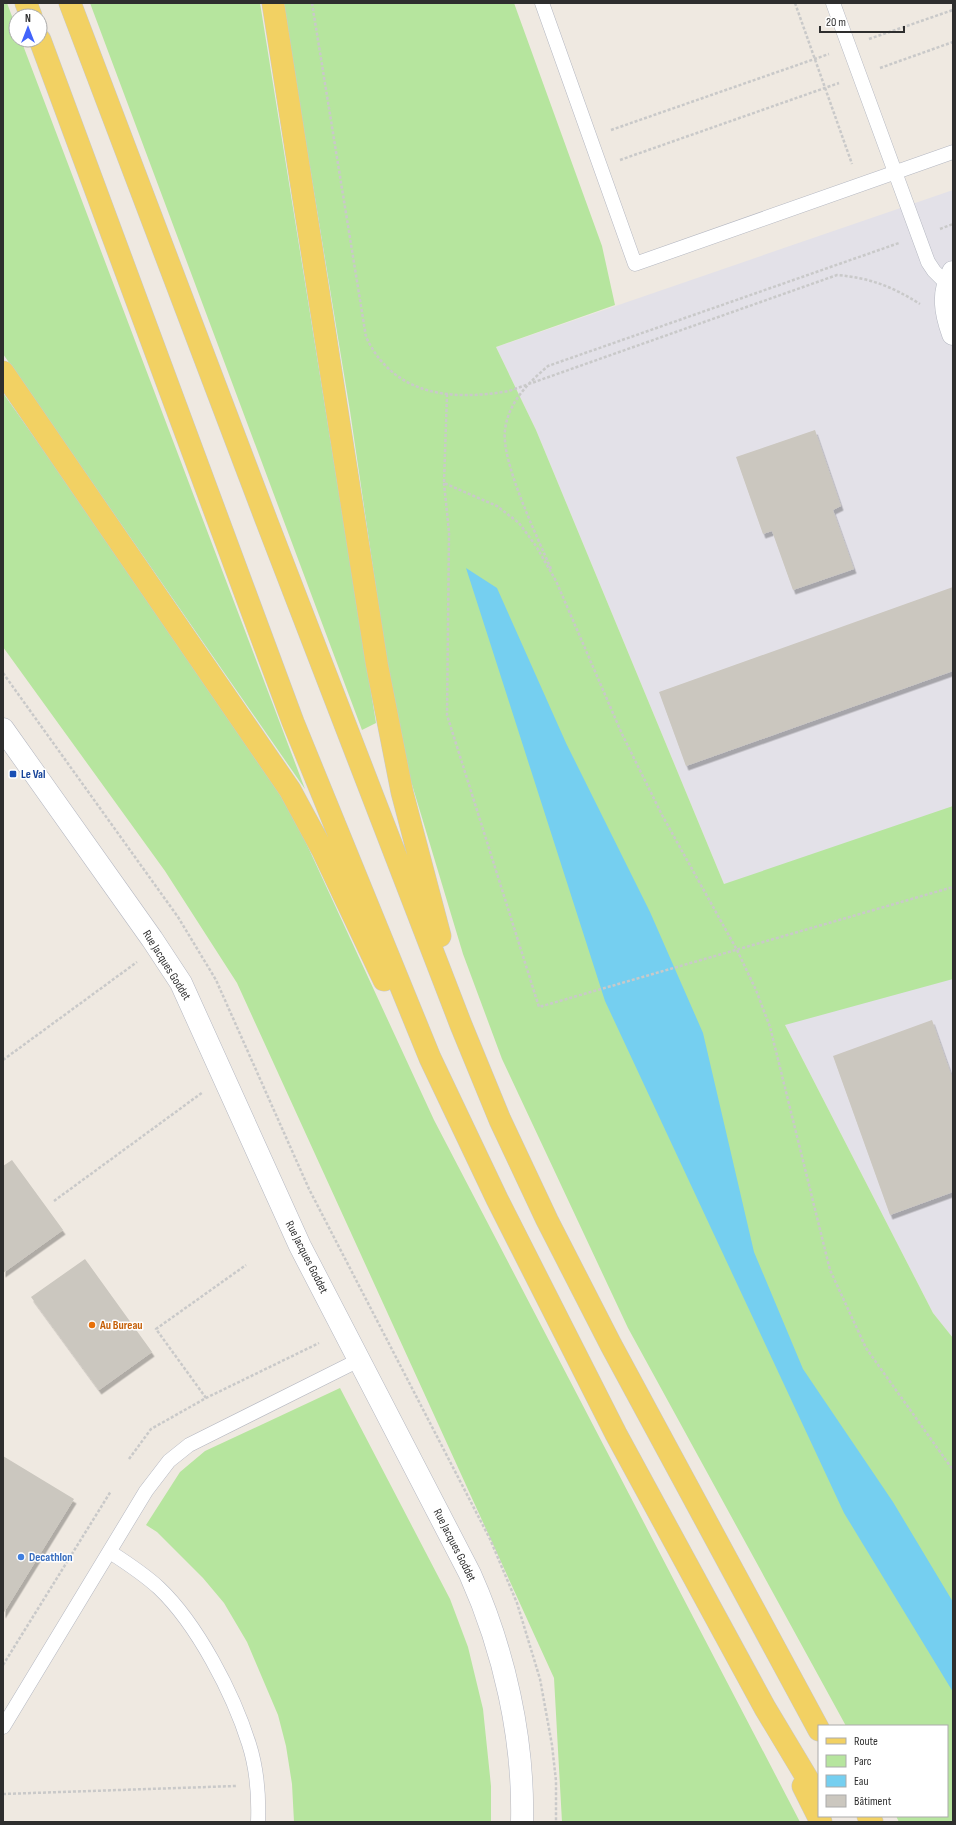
<svg xmlns="http://www.w3.org/2000/svg" width="956" height="1825" font-family="'Sofia Sans Condensed',sans-serif">
	<defs>
		<filter id="shadow"><feDropShadow dx="2.5" dy="4.5" stdDeviation="0" flood-color="#0004"/></filter>
	</defs>
	<rect width="100%" height="100%" fill="#efe9e1"/>
	<!-- industrial -->
	<path fill="#e3e1e8" d="M953 190V1338L933 1313 785 1025 724 884 536 430 496 347Z"/>
	<!-- green -->
	<path fill="#b6e59e" d="M3 3H7L16 27V40H21L305 789 3 354Z
		M90 3H260L376 723 362 730Z
		M283 3H514L602 246 615 305 496 347 536 430 724 884 953 806V979L785 1025 933 1313 953 1338V1822H899L896 1816H947V1726H846L628 1328 502 1059 463 954 398 738 350 411Z
		M3 393 235 721 296 821 434 1120 800 1822H562L554 1678 237 983 165 871 3 647Z
		M340 1388 450 1599 468 1647 483 1709 491 1786V1822H294L292 1784 286 1746 278 1715 247 1642 224 1603 203 1578 157 1532 146 1525 180 1472 205 1451Z"/>
	<!-- water -->
	<path fill="#75cff0" d="M466 568 497 588 566 743 650 912 703 1033 754 1252 803 1369 893 1502 953 1602V1692L844 1513 605 1001Z"/>
	<!-- building -->
	<path fill="#cbc7bf" filter="url(#shadow)" d="M815 430 841 506 833 510 854 569 793 590 772 531 763 534 736 457Z
		M953 587V671L686 766 659 692Z
		M932 1020 953 1080V1192L890 1215 833 1056Z
		M12 1160 63 1230 3 1273V1166Z
		M85 1259 152 1352 99 1390 31 1297Z
		M3 1456 74 1499 3 1614Z"/>
	<g fill="none" stroke-linecap="round" stroke-linejoin="round">
		<defs>
			<path id="service" d="M542 3 635 264 953 152
				M833 3 928 262 934 271 948 285
				M110 1552C127 1563 144 1574 159 1588 197 1624 233 1693 249 1744 257 1769 259 1796 258 1822
				M3 1727 146 1491 169 1461 189 1445 359 1360"/>
			<path id="minor" d="M953 272C942 293 945 312 953 334
				M3 729 152 939 181 983 300 1246 470 1574C504 1650 524 1738 522 1822"/>
			<path id="primary" d="M26 3 31 16
				M70 3 267 522 461 1025 500 1120 547 1220 611 1345 819 1730
				M273 3 377 665 402 792 440 936
				M40 40 293 722 430 1058 497 1199 616 1434 765 1708 819 1798
				M3 372 290 790 323 851 384 980
				M803 1786 821 1822
				M868 1816 872 1822"/>
		</defs>
		<!-- service casing -->
		<use href="#service" stroke="#b4b7c1" stroke-width="15"/>
		<!-- minor casing -->
		<use href="#minor" stroke="#b4b7c1" stroke-width="23"/>
		<!-- primary casing -->
		<use href="#primary" stroke="#c9c9c9" stroke-width="23"/>
		<!-- path -->
		<path stroke="#c9c9c9" stroke-width="2.5" stroke-dasharray="3 2" stroke-linecap="butt" d="M312 3 366 337C394 396 451 401 509 391L837 275C870 278 891 286 920 304
			M795 3 852 164
			M869 39 953 10
			M880 68 953 42
			M611 130 829 54
			M620 160 839 83
			M940 229 953 224
			M447 394 444 483 497 506 519 523 536 546 556 581 622 734 662 815 737 950 756 990 770 1027 830 1270 866 1348 953 1470
			M444 483 449 532 447 715 539 1007 953 887
			M551 569C538 538 501 463 505 430 508 403 528 383 548 366L899 243
			M3 673 178 917 216 980 309 1189 490 1539 517 1603 540 1679 552 1745 556 1781V1822
			M3 1060 137 962
			M54 1201 203 1092
			M206 1398 156 1329 246 1265
			M129 1459 151 1429 206 1398 319 1343
			M3 1665 111 1491
			M3 1794 236 1786"/>
		<!-- service -->
		<use href="#service" stroke="#fff" stroke-width="14"/>
		<!-- minor -->
		<use href="#minor" stroke="#fff" stroke-width="22"/>
		<!-- primary -->
		<use href="#primary" stroke="#f2d163" stroke-width="22"/>
	</g>
	<!-- markers -->
	<rect fill="#1a4fb4" stroke="#fff" stroke-width="1.5" x="9" y="770" width="8" height="8" rx="2"/>
	<circle fill="#e8710a" stroke="#fff" stroke-width="1.5" cx="92" cy="1325" r="4"/>
	<circle fill="#3f7fe0" stroke="#fff" stroke-width="1.5" cx="21" cy="1557" r="4"/>
	<g text-anchor="middle" stroke-width="3" stroke-linejoin="round" paint-order="stroke">
		<!-- transit labels -->
		<g font-size="12" font-weight="bold" fill="#164399" stroke="#fff" text-anchor="start">
			<text x="21" y="778">Le Val</text>
		</g>
		<!-- street labels -->
		<g font-size="12" fill="#2e2e2e" stroke="#fff">
			<text transform="translate(167 965) rotate(58)" y="4">Rue Jacques Goddet</text>
			<text transform="translate(307 1257) rotate(63)" y="4">Rue Jacques Goddet</text>
			<text transform="translate(455 1545) rotate(63)" y="4">Rue Jacques Goddet</text>
		</g>
		<!-- food labels -->
		<g font-size="12" font-weight="bold" fill="#c56008" stroke="#fff" text-anchor="start">
			<text x="100" y="1329">Au Bureau</text>
		</g>
		<!-- shop labels -->
		<g font-size="12" font-weight="bold" fill="#366cbe" stroke="#fff" text-anchor="start">
			<text x="29" y="1561">Decathlon</text>
		</g>
	</g>
	<!-- border -->
	<rect width="956" height="1825" fill="none" stroke="#2e2e2e" stroke-width="8"/>
	<!-- legend -->
	<rect x="818" y="1725" width="130" height="92" fill="#ffffff" stroke="#ababab"/>
	<rect x="826" y="1738" width="20" height="6" fill="#f2d163" stroke="#ababab"/>
	<text x="854" y="1745" font-size="12" fill="#2e2e2e">Route</text>
	<rect x="826" y="1755" width="20" height="12" fill="#b6e59e" stroke="#ababab"/>
	<text x="854" y="1765" font-size="12" fill="#2e2e2e">Parc</text>
	<rect x="826" y="1775" width="20" height="12" fill="#75cff0" stroke="#ababab"/>
	<text x="854" y="1785" font-size="12" fill="#2e2e2e">Eau</text>
	<rect x="826" y="1795" width="20" height="12" fill="#cbc7bf" stroke="#ababab"/>
	<text x="854" y="1805" font-size="12" fill="#2e2e2e">Bâtiment</text>
	<!-- north arrow -->
	<g transform="translate(28 28)"><circle r="19" fill="#ffffff" stroke="#ababab"/>
	<path d="M0-3L7 15L0 10L-7 15Z" fill="#4264fb"/>
	<text y="-6" font-size="11" font-weight="bold" text-anchor="middle" fill="#2e2e2e">N</text>
	</g>
	<!-- scale -->
	<path d="M820 26v6h84v-6" fill="none" stroke="#2e2e2e" stroke-width="2"/>
	<text x="826" y="26" font-size="12" fill="#2e2e2e" stroke="#ffffff" stroke-width="3" paint-order="stroke">20 m</text>
</svg>
